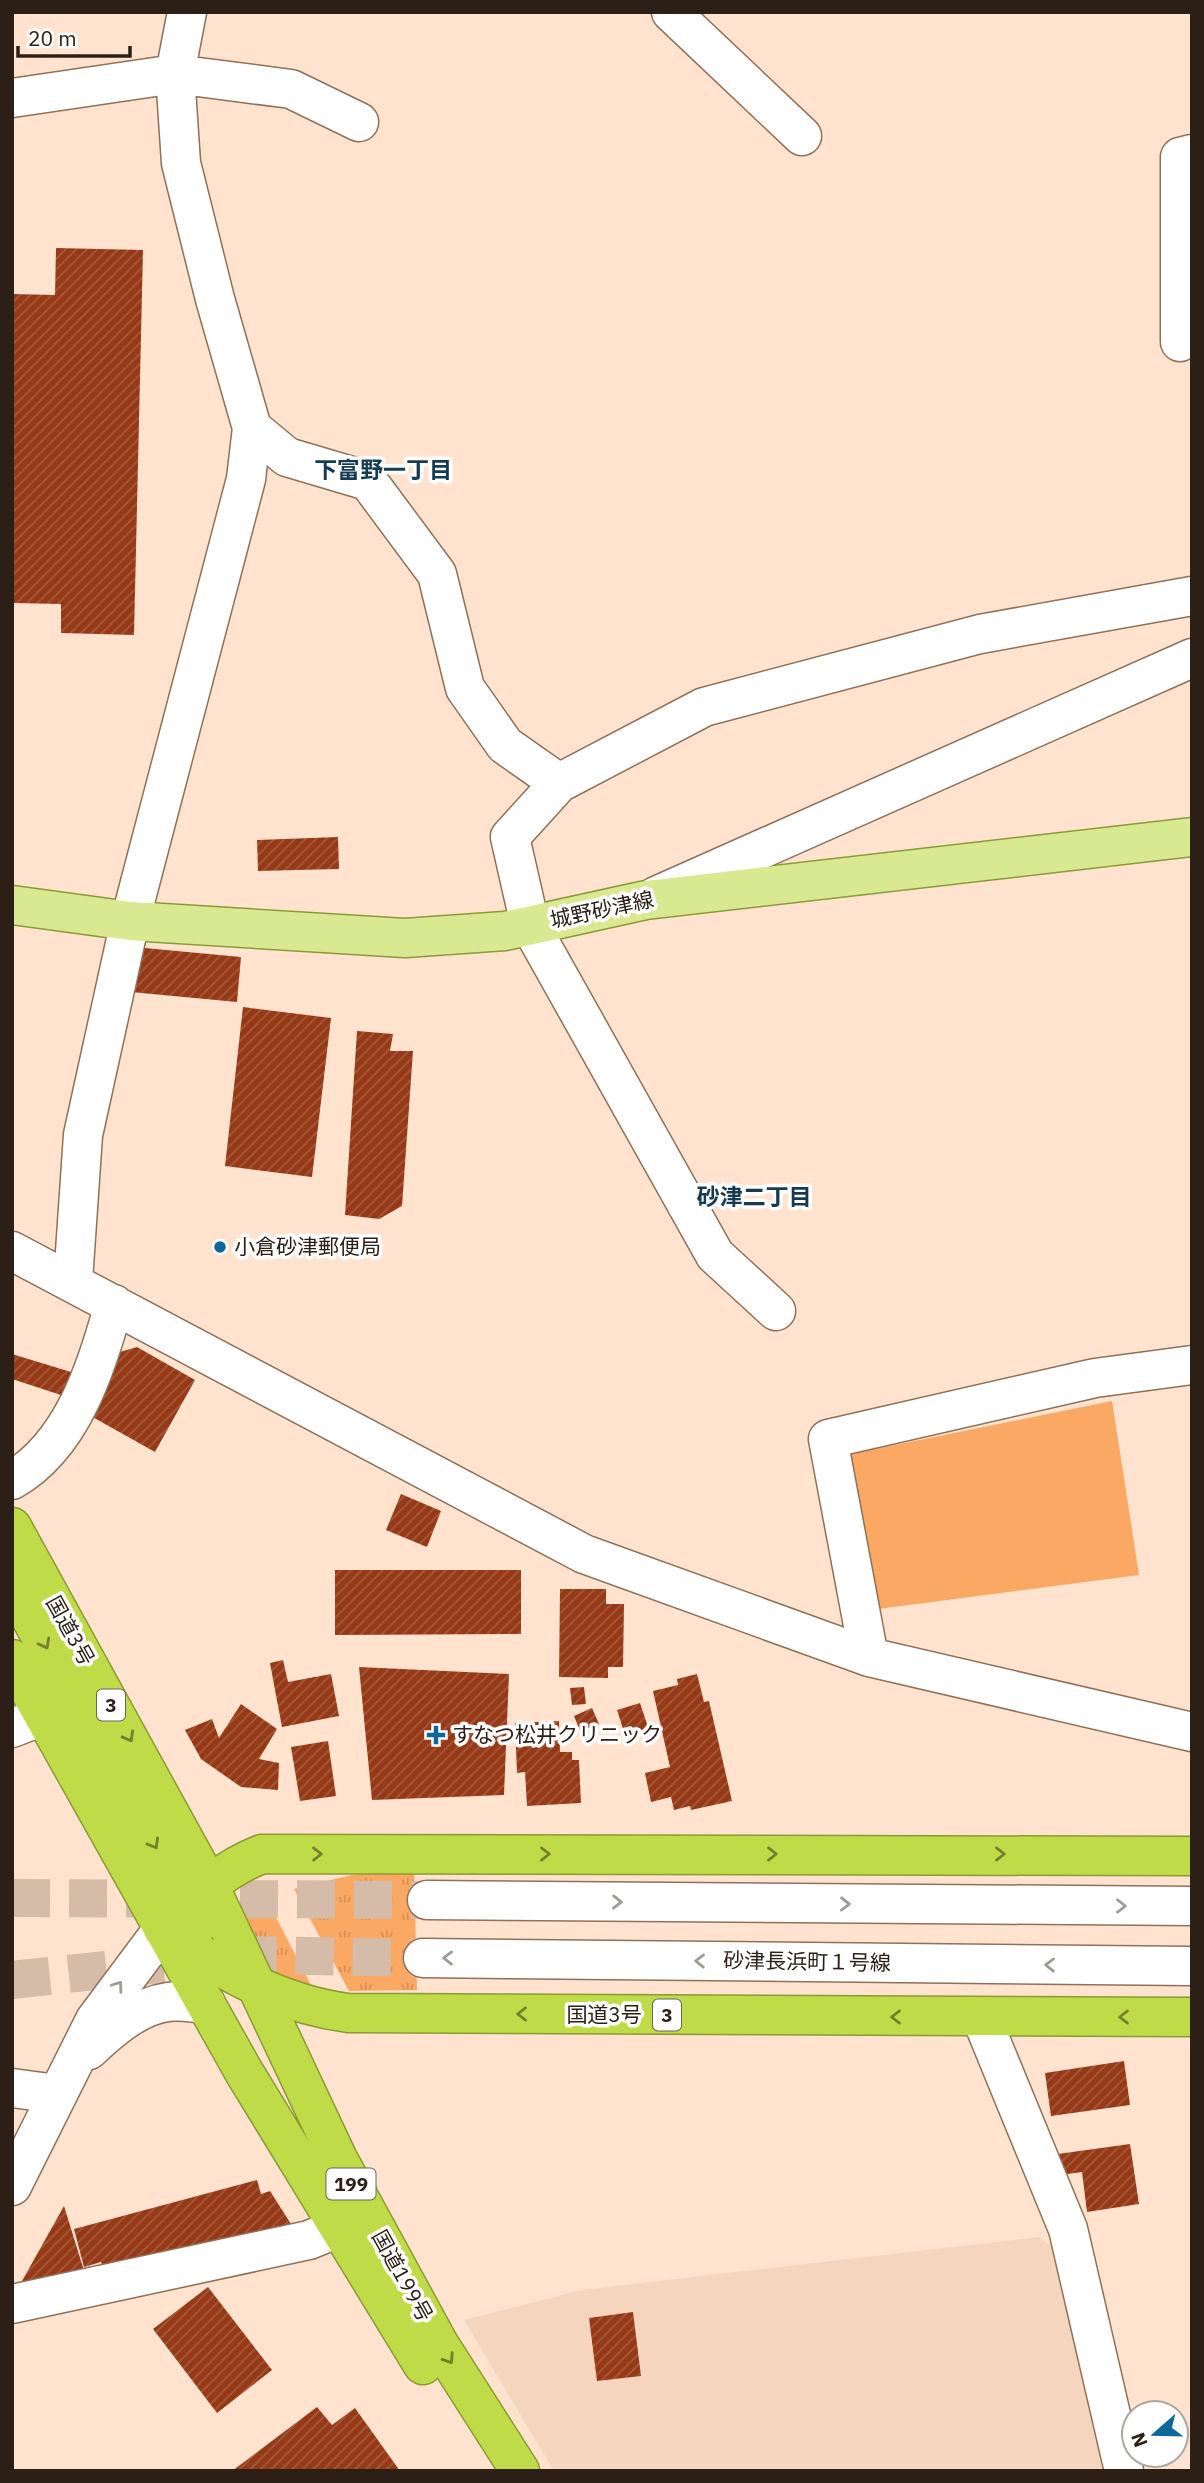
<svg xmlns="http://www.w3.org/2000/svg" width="1204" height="2483" font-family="'IBM Plex Sans','Noto Sans JP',sans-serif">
	<defs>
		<pattern id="grass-tufts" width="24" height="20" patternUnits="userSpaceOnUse" patternTransform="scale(1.75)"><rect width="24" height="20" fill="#faa863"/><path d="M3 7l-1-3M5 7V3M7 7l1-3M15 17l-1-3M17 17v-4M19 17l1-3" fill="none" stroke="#d69055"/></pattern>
		<pattern id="building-hatch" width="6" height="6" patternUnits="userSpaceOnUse" patternTransform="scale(1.75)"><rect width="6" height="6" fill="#983916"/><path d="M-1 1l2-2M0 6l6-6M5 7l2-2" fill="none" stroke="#a25a3f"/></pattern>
	</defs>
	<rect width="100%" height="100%" fill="#ffe3ce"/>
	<!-- built -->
	<path fill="#f6d5be" d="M1039 2237 1063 2255 1114 2471H554L464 2320 581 2290Z"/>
	<!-- grass -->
	<path fill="url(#grass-tufts)" d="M414 1870 417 1990 349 1991 294 1889 352 1875Z
		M266 1898 313 1989C259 1969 266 1972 246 1919L251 1909Z"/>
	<!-- green -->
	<path fill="#faa863" d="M1112 1401 1139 1575 878 1609 846 1455Z"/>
	<!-- building -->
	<path fill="url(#building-hatch)" d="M56 248 143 250 134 635 61 633V604L12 603V294L55 295Z
		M338 837 339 869 258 871 257 840Z
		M134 947 241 957 237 1002 131 992Z
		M243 1007 331 1018 312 1177 225 1166Z
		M357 1031 393 1034 390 1051H413L402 1206 379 1219 345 1215Z
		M137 1347 195 1380 155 1452 89 1415 120 1352Z
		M12 1354 71 1372 64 1396 12 1379Z
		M401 1494 441 1511 427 1547 386 1530Z
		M335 1570H521V1634L335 1635Z
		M560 1589H606V1604H624L623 1667H608V1678L559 1677Z
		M283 1660 288 1682 331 1674 339 1716 282 1727 270 1663Z
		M359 1667 509 1674 504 1795 372 1800Z
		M697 1674 704 1702 709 1701 732 1801 691 1810 690 1806 674 1810 671 1797 651 1802 645 1773 670 1767 653 1691 678 1685 677 1679Z
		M584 1687 586 1704 572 1705 570 1688Z
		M640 1703 649 1730 626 1738 617 1710Z
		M241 1704 277 1729 259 1759 279 1763 278 1790 241 1787 201 1759 185 1730 212 1719 219 1738Z
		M592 1708 599 1724 580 1731 574 1716Z
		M559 1721 560 1752H572V1760H579L581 1803 527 1806 525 1772 517 1773 515 1723Z
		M328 1741 336 1796 300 1801 291 1747Z
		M1124 2061 1130 2105 1051 2116 1045 2073Z
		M1130 2144 1139 2204 1087 2212 1082 2172 1061 2175 1058 2154Z
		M257 2180 261 2194 270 2191 291 2224 105 2273 101 2262 84 2267 74 2229Z
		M64 2206 85 2274 17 2290Z
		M208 2287 272 2370 217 2413 153 2329Z
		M633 2312 641 2376 597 2381 589 2318Z
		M317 2407 332 2425 355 2408 400 2471H232Z"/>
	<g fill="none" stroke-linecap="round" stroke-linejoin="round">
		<!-- minor-tunnel -->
		<path stroke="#d5bca9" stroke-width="38" stroke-dasharray="38 19" stroke-linecap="butt" d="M12 1898 427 1900
			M12 1980 245 1955 423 1958"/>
		<defs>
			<path id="minor" d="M671 12 802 136
				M12 98 175 74 291 89 359 122
				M1180 342V157L1192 154
				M252 428 287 457 368 481 437 574 465 688 505 745 559 783 704 707 980 634 1192 596
				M559 783 510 837 530 925 715 1255 776 1311
				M656 896 1192 658
				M12 1251 584 1554 869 1657 1192 1732
				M73 1281 83 1135 130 921 246 479 252 428 215 299 181 163 175 74 187 12
				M12 1480C72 1446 97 1367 114 1304
				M869 1657 828 1439 1095 1378 1192 1365
				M12 1728 43 1716
				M427 1900 1192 1906
				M423 1958 1192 1966
				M981 2017 1068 2229 1124 2471
				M89 2050C110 2030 137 2006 168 2002 179 2000 194 2003 206 2004
				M12 2088 57 2094
				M12 2186 95 2020 163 1929
				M12 2304 309 2240 338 2228"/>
			<path id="major" d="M12 905 130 921 405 938 505 931 646 900 1192 837"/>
			<path id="highway" d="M12 1527 208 1883 338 2159 439 2344 520 2471
				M12 1584 188 1904 196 1927
				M12 1659 244 2072 423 2365
				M163 1929C195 1897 220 1870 262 1854L1192 1856
				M163 1929C220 1970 279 2004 348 2013L1192 2017"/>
		</defs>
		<!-- minor casing -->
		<use href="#minor" stroke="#8f7159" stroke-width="41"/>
		<!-- major casing -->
		<use href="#major" stroke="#8c9a36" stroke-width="41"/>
		<!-- highway casing -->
		<use href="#highway" stroke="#8c9a36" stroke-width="41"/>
		<!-- minor -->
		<use href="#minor" stroke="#fff" stroke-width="38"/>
		<!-- major -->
		<use href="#major" stroke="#d9e991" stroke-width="38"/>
		<!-- highway -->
		<use href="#highway" stroke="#c0db48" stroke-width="38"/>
	</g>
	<!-- one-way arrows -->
	<defs><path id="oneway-chevron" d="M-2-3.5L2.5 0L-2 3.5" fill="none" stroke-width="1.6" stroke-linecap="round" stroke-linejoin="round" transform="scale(1.75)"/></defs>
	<g stroke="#767e2f">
		<use href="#oneway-chevron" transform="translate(45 1644) rotate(62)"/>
		<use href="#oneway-chevron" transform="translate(129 1737) rotate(61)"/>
		<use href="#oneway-chevron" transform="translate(154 1844) rotate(60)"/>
		<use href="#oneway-chevron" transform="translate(317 1854)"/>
		<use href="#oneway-chevron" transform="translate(545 1854)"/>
		<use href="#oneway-chevron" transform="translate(772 1854)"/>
		<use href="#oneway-chevron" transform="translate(1000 1854)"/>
		<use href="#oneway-chevron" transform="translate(522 2014) rotate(-180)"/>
		<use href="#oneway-chevron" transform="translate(896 2017) rotate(-180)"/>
		<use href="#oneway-chevron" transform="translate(1124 2017) rotate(180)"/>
		<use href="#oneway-chevron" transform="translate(449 2359) rotate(57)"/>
	</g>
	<g stroke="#a09b96">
		<use href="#oneway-chevron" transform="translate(617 1902) rotate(1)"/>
		<use href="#oneway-chevron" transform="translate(845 1904) rotate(1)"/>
		<use href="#oneway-chevron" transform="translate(1121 1906)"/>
		<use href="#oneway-chevron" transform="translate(448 1958) rotate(-179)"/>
		<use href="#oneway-chevron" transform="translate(700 1961) rotate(-179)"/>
		<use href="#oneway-chevron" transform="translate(1050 1965) rotate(-179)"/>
		<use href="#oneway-chevron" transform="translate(118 1986) rotate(-54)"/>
	</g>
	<!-- markers -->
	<g fill="#0b6898" stroke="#fff" stroke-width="2.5">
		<circle cx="220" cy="1247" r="7"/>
		<path d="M432.5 1724.5h7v7h7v7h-7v7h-7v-7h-7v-7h7z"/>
	</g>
	<g text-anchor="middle" stroke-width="7" stroke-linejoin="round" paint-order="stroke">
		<!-- shield labels -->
		<g fill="#fff" stroke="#6b635c" stroke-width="2">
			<rect x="97" y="1689.5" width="28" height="31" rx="5"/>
			<rect x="653" y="1999.5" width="28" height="31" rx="5"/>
			<rect x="326.5" y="2168.5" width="49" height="31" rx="5"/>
		</g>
		<g font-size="19" font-weight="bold" fill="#2c2016">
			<text x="111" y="1712">3</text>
			<text x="667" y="2022">3</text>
			<text x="351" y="2191">199</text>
		</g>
		<!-- street labels -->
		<g font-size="21" fill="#2c2016" stroke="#fff">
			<text transform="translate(602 910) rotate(-12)" y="7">城野砂津線</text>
			<text transform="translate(70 1631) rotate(61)" y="7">国道3号</text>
			<text transform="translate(807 1962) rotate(1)" y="7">砂津長浜町１号線</text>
			<text x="604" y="2022">国道3号</text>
			<text transform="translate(402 2276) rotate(61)" y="7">国道199号</text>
		</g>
		<!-- poi labels -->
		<g font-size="21" fill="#2c2016" stroke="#fff" text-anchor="start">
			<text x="234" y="1254">小倉砂津郵便局</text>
			<text x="452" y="1742">すなつ松井クリニック</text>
		</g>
		<!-- neighbourhood labels -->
		<g font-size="23" font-weight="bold" fill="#143b52" stroke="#fff">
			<text x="383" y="478">下富野一丁目</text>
			<text x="754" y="1205">砂津二丁目</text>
		</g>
	</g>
	<!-- border -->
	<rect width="1204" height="2483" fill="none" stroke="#2c2016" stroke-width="28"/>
	<!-- north arrow -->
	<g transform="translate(1155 2434) rotate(250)"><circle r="33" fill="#ffffff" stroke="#aba6a2" stroke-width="2"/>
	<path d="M0-5L12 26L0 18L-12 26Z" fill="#0b6898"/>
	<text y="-10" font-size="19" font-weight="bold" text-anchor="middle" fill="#2c2016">N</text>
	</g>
	<!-- scale -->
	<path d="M18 46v10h112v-10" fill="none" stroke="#2c2016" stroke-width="3.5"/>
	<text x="28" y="46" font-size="21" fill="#2c2016" stroke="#ffffff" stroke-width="5" paint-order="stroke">20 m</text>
</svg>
